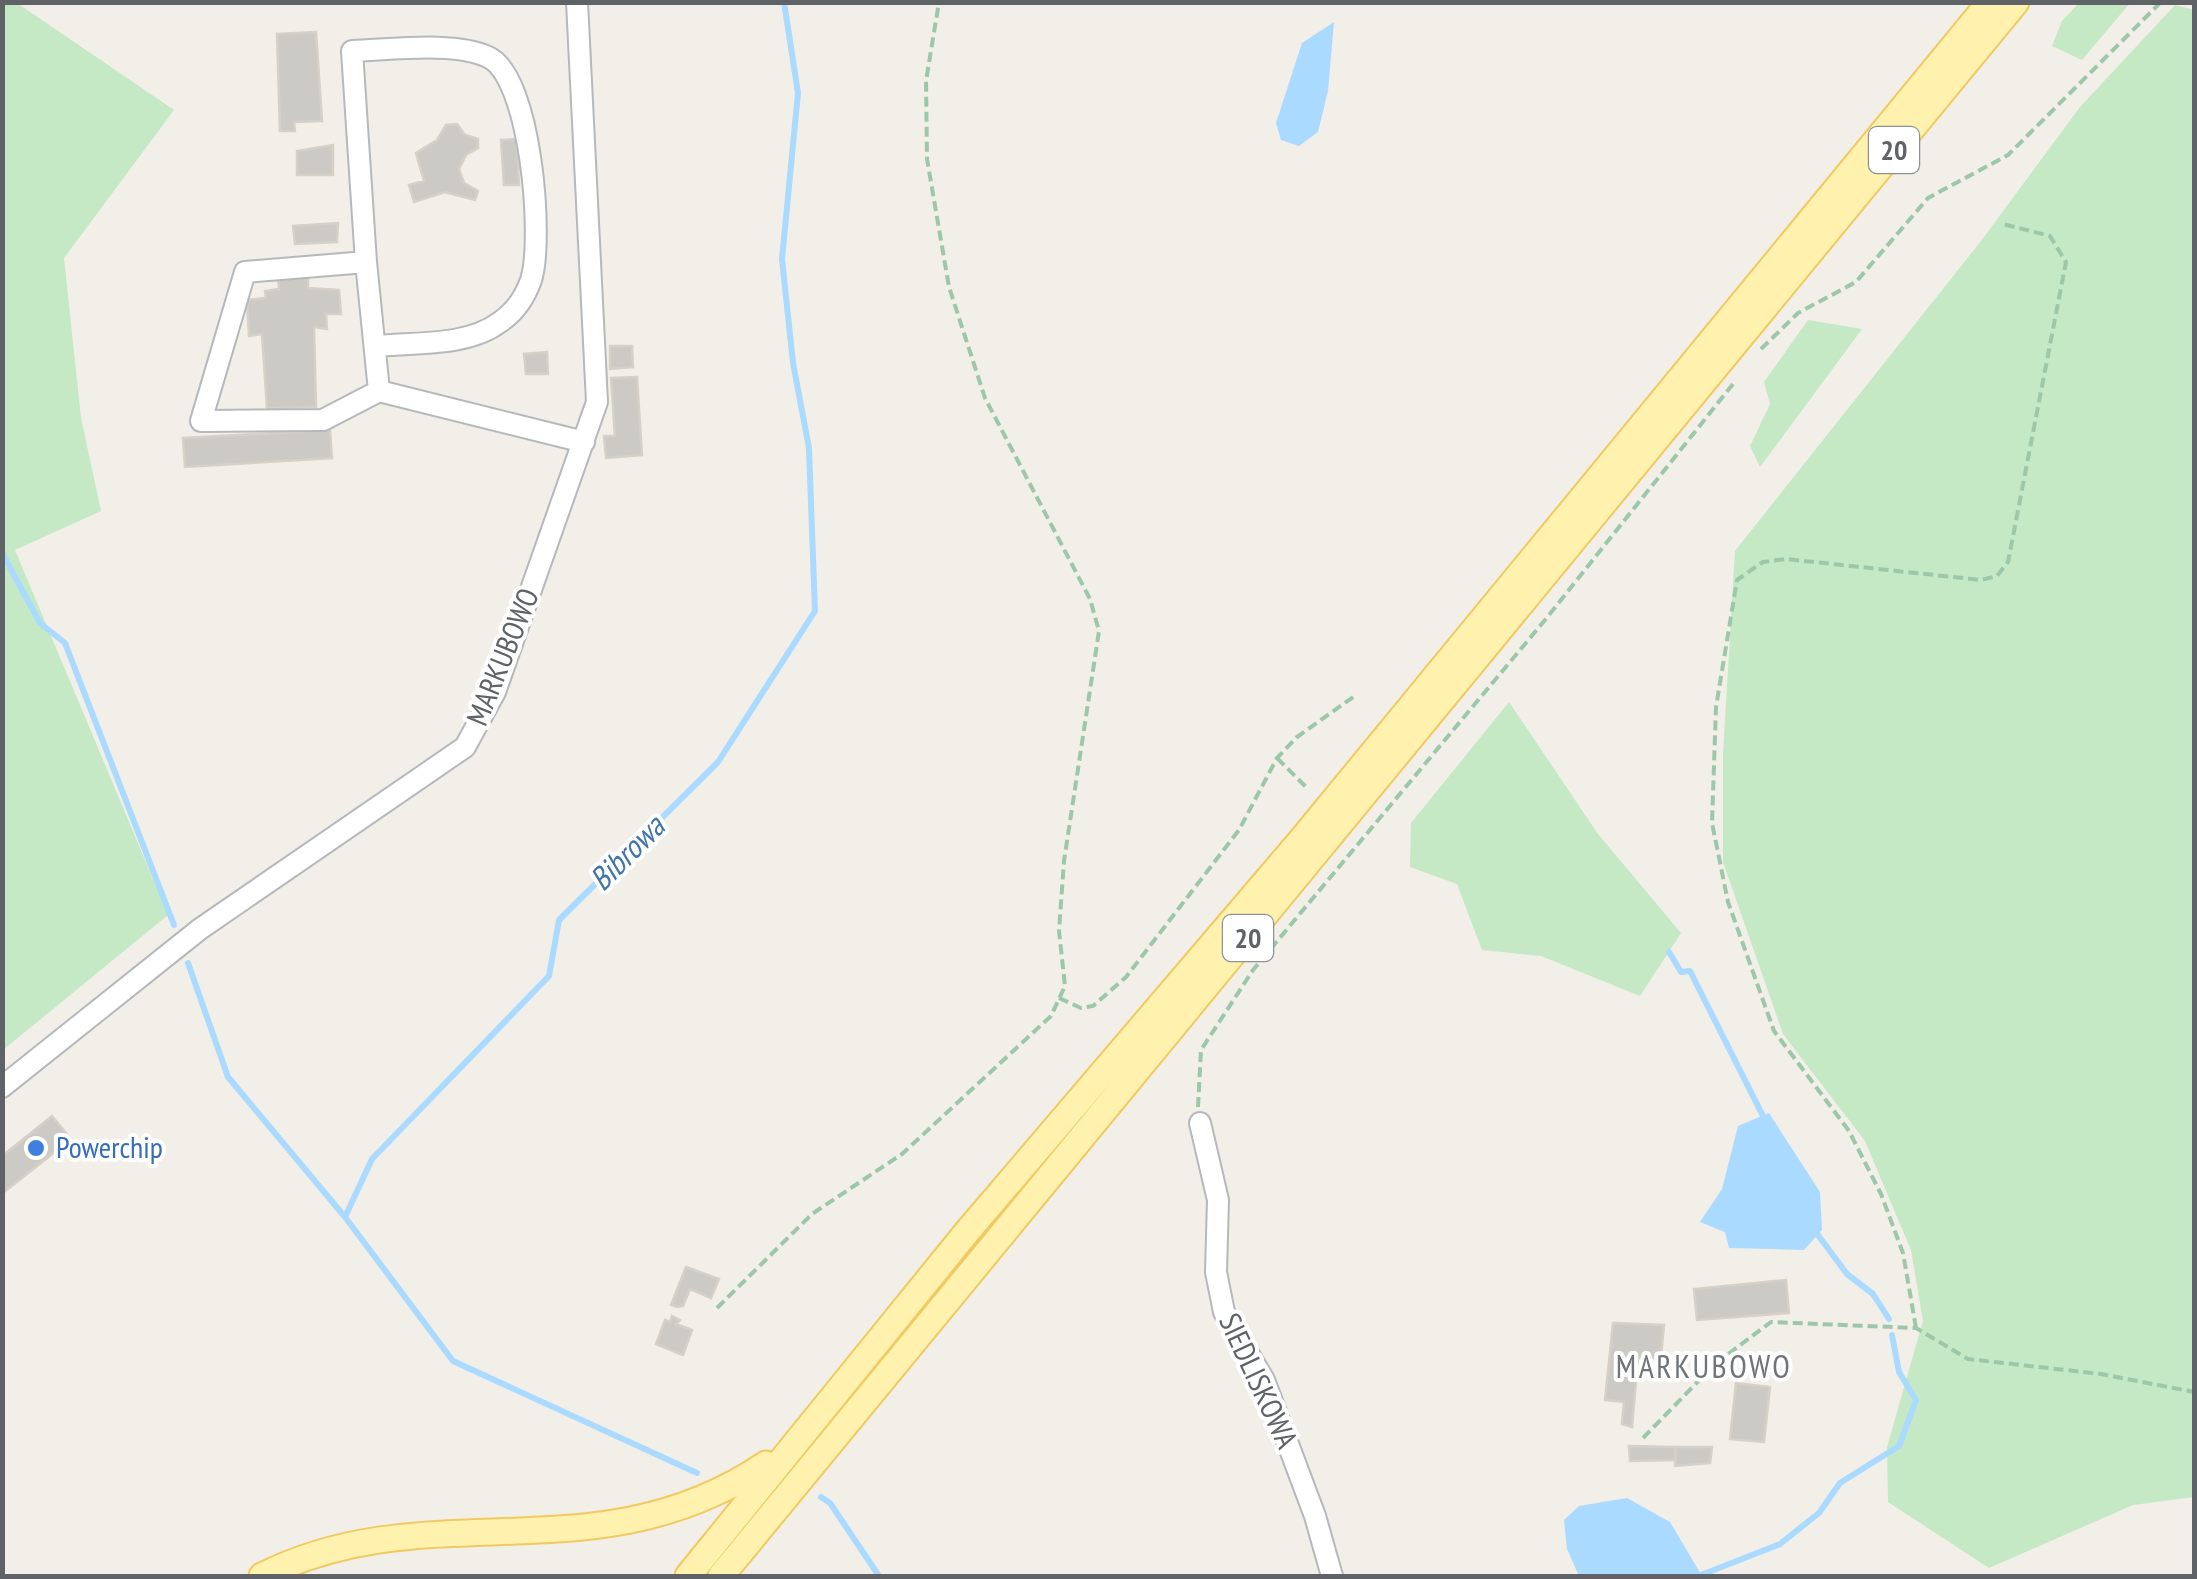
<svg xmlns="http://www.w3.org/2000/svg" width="2197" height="1579" font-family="'PT Sans Narrow',sans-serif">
	<rect width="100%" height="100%" fill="#f1efe8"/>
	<!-- green -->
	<path fill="#c5e8c5" d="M17 3 174 110 64 258 81 418 101 511 15 550 168 915 3 1050 2 3Z
		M2079 3H2130L2082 60 2052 46 2062 21Z
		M2175 5 2194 10V1497L2133 1505 1989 1568 1888 1502 1887 1447 1923 1321 1911 1250 1865 1141 1783 1034 1723 862V754L1735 551 1981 241 2080 107Z
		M1808 320 1862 329 1760 467 1750 446 1770 404 1764 382Z
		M1509 702 1598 834 1681 933 1640 996 1541 956 1482 950 1457 884 1410 867 1411 823Z"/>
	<!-- water -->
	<path fill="#aadaff" d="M1334 22 1328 91 1318 132 1299 146 1281 140 1276 123 1302 43Z
		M1769 1113 1820 1192 1822 1230 1804 1250 1729 1248 1725 1232 1700 1222 1722 1189 1738 1126Z
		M1627 1498 1670 1522 1702 1576H1579L1567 1549 1564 1520 1579 1506Z"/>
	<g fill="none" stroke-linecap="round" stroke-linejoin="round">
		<!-- stream -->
		<path stroke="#aadaff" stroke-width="6" d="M2 553 40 623 65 643 174 925
			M1669 952 1681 972 1690 971 1763 1116
			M188 963 228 1077 345 1217 453 1361 697 1473
			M345 1217 372 1159 549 976 559 920 718 762 815 611 809 448 793 363 782 259 798 93 784 2
			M1818 1235 1847 1274 1873 1294 1889 1319
			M821 1497 830 1503 879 1576
			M1701 1575 1780 1544 1819 1513 1840 1483 1899 1446 1916 1400 1899 1372 1892 1335"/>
	</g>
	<!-- building -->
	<path fill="#cccac5" stroke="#d6d1c6" stroke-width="2.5" d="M316 32 322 121 294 122 295 131H280L277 34Z
		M457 124 465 135 478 139V148L466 155 459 169 464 183 478 191 475 200 445 192 414 202 409 185 424 181 416 153 437 140 446 125Z
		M517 139 519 185H504L501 140Z
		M333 145V175H297V151Z
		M338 223 337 242 295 244 293 226Z
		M308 274V288L339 290 341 314H326L327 329 314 327 316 407 267 408 262 334 249 336 247 300 266 298 265 291 279 289 278 277Z
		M610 346H632L633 367 610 369Z
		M547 352 548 374H526L524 354Z
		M637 377 642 455 606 458 604 436H615L611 378Z
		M330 430 332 458 185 467 183 438Z
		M52 1116 71 1139 3 1193 2 1156Z
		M686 1267 719 1279 711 1298 690 1289 683 1306 677 1307 671 1305Z
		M1786 1280 1789 1313 1697 1320 1694 1289Z
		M672 1316 680 1320 676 1324 692 1330 683 1355 656 1344 665 1320 670 1322Z
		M1613 1323 1664 1325 1661 1358H1638L1632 1427 1622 1424 1624 1402 1605 1400Z
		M1736 1383 1770 1387 1764 1442 1730 1439Z
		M1629 1446 1675 1447 1676 1460 1630 1461Z
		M1675 1447H1712L1710 1463 1675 1466Z"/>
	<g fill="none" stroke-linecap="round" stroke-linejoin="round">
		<defs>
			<path id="minor" d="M366 262 352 51C389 50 455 41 488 57 531 76 544 239 531 280 525 297 515 312 500 322 467 347 415 342 375 346
				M379 391 366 262 245 272 201 421 323 420 379 391 584 442
				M2 1087 200 929 465 747 495 692 597 402 577 2
				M1200 1123 1218 1200 1216 1272 1224 1312 1264 1380 1315 1516 1332 1576"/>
			<path id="major" d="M262 1576C431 1491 596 1579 766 1464
				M688 1576 966 1233 1302 839 1990 2
				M721 1576 2016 2"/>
		</defs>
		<!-- minor casing -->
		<use href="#minor" stroke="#b5b8bc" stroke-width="24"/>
		<!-- major casing -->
		<use href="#major" stroke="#f2c960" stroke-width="29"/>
		<!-- path -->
		<path stroke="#9cc7a9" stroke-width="4" stroke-dasharray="10 5" stroke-linecap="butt" d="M1761 349 1798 313 1856 282 1928 198 2008 155 2161 2
			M1277 758 1306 787
			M1059 998 1081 1008 1093 1006 1126 977 1239 830 1277 758 1297 737 1356 695
			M1198 1107 1201 1050 1253 970 1545 620 1733 384
			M717 1308 812 1214 902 1154 1051 1016 1065 986 1059 931 1064 861 1099 631 1090 599 985 398 949 287 927 159 926 81 939 2
			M1916 1328 1903 1253 1881 1194 1849 1131 1774 1031 1728 902 1712 823 1716 707 1737 580 1763 562 1786 559 1981 580 1997 576 2008 562 2066 262 2050 236 2003 224
			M1643 1438 1715 1364 1771 1322 1916 1328 1968 1359 2101 1374 2194 1392"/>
		<!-- minor -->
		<use href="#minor" stroke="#fff" stroke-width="20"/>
		<!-- major -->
		<use href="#major" stroke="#fff2af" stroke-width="25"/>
	</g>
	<!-- markers -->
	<circle fill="#3f7fe0" stroke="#fff" stroke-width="4" cx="36" cy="1148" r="10"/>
	<g text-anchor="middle" stroke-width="8" stroke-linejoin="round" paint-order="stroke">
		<!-- shield labels -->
		<g fill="#fff" stroke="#8f9295" stroke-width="2.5">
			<rect x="1869" y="127" width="50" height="46" rx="8"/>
			<rect x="1223" y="915" width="50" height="46" rx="8"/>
		</g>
		<g font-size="28" font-weight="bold" fill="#5f6368">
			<text x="1894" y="160">20</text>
			<text x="1248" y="948">20</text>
		</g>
		<!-- street labels -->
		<g font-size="30" fill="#5f6368" stroke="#fff">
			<text transform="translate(503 657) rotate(-68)" y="10">MARKUBOWO</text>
			<text transform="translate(1258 1381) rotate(65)" y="10">SIEDLISKOWA</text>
		</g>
		<!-- shop labels -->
		<g font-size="30" fill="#366cbe" stroke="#fff" text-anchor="start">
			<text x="56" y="1158">Powerchip</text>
		</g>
		<!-- water labels -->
		<g font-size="32" font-style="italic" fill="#4174aa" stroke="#fff">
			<text transform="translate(627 853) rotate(-45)" y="11">Bibrowa</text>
		</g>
		<!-- neighbourhood labels -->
		<g font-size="32" letter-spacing="2.5" fill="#70757a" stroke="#fff">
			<text x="1704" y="1378">MARKUBOWO</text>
		</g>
	</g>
	<!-- border -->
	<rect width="2197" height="1579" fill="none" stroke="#5f6368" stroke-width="10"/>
</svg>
